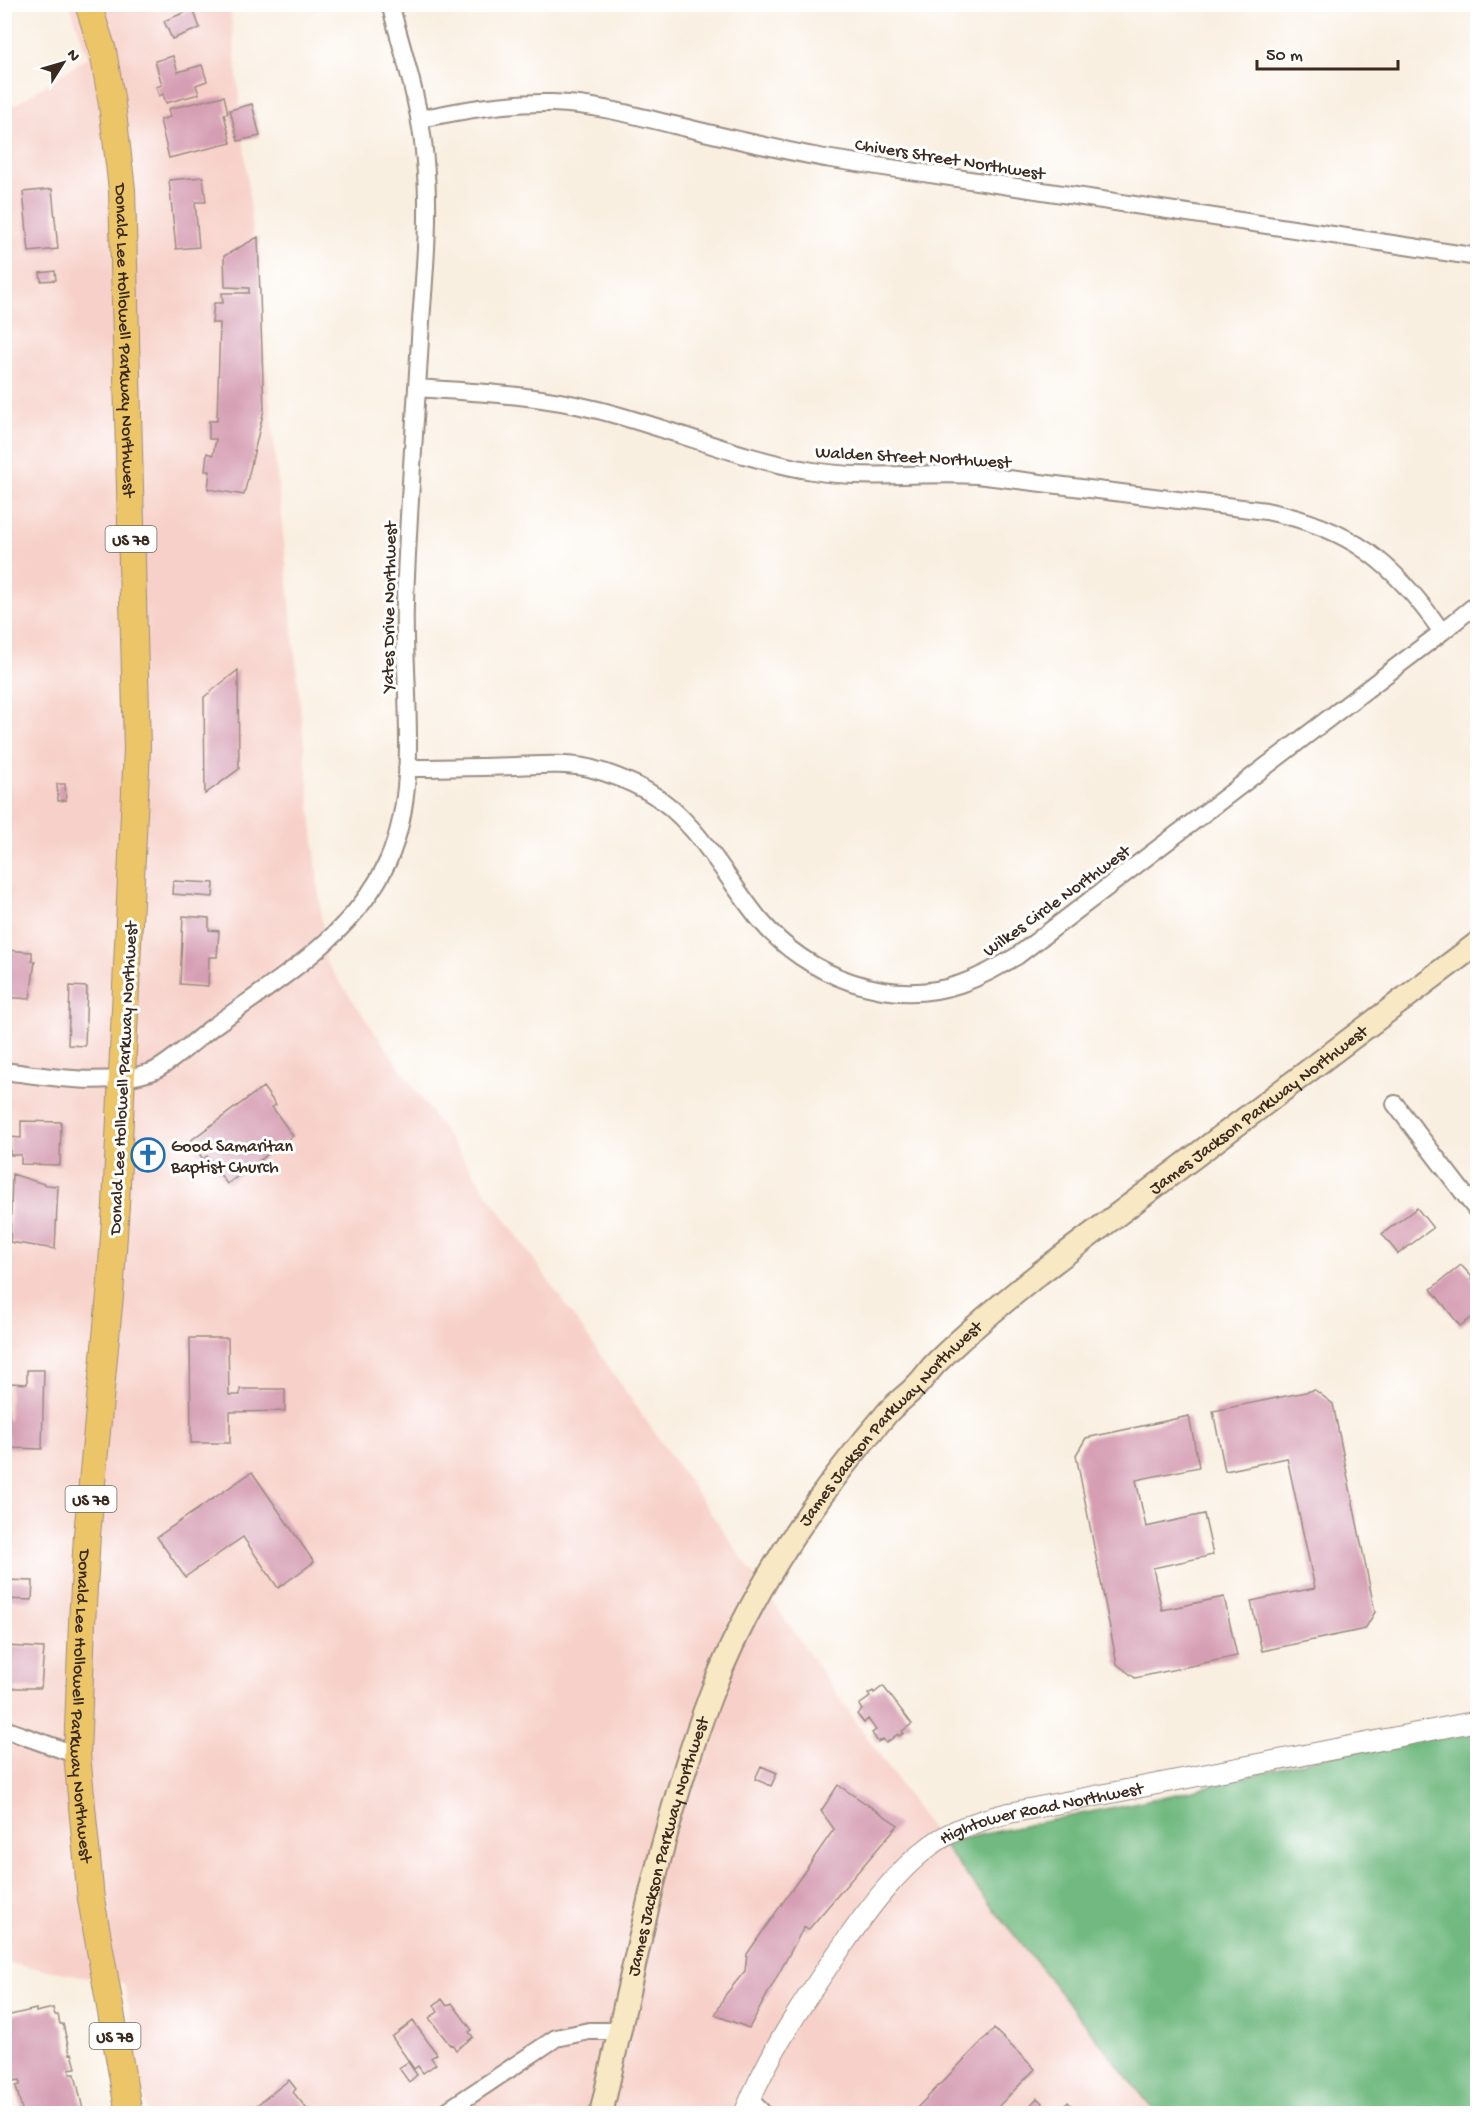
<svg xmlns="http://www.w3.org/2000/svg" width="1482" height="2118" font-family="'Gochi Hand',sans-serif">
	<rect width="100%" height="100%" fill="#fff"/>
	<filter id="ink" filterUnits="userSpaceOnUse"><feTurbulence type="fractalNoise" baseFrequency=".0167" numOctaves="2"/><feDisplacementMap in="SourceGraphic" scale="12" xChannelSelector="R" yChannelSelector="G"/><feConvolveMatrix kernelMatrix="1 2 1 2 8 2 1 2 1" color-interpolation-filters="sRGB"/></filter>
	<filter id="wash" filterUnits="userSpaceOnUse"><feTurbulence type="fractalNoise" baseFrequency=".008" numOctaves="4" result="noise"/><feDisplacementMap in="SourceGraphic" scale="24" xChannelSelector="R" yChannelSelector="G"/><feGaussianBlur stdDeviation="1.35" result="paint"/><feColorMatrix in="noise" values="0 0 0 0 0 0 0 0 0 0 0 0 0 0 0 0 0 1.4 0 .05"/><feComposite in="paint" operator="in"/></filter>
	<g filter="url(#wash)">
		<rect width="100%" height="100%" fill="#f9efe1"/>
		<!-- built -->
		<path fill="#f7d1c9" d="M70 5H230L326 962 941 1843 1156 2113H147L124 1983 5 1963 4 112 88 57Z"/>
		<!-- forest -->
		<path fill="#71b980" stroke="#56724f" stroke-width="1.5" d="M1470 1720 1478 1739 1477 2113H1156L941 1843 1181 1793Z"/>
		<g id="blocks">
			<!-- building -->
			<path fill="#d59eb2" d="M193 9 200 28 172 39 164 21Z
				M173 56 178 72 202 65 207 81 196 85 199 94 166 103 163 94 159 96 156 87 162 85 155 61Z
				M224 96 228 113 224 114 231 143 169 158 160 120 170 117 168 109Z
				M252 104 260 136 238 141 230 110Z
				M203 177 206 202H195L199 247 176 249 169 180Z
				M52 189 58 249 29 252 23 192Z
				M258 237 264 410 244 495 208 489 210 471H205L207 453 213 455 216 439H209V421H217L220 323H212L214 303H223L222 293H249V288L225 287 224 256Z
				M55 271 56 280 41 281 40 273Z
				M238 670 239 769 205 794 204 697Z
				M57 784H65L66 800 58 801Z
				M173 881 214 883 213 897 172 894Z
				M183 916 209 918V930L219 931 217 957H209L208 986 180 984Z
				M4 950 32 952V961H35L30 999 4 997Z
				M70 986 87 987 85 1046 68 1045Z
				M263 1087 276 1105 272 1107 293 1136 227 1184 207 1156 203 1159 190 1141Z
				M21 1121 61 1122 60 1165 21 1164V1155H10V1137L21 1138Z
				M12 1174 47 1185 58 1186 55 1249 10 1242Z
				M1417 1208 1433 1228 1398 1254 1382 1234Z
				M1461 1265 1472 1277 1471 1279 1478 1287V1313L1460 1326 1431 1289Z
				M190 1338H228L229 1395H240V1389H285V1411L230 1412V1443H191Z
				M27 1370H44L42 1449 8 1448V1433H4V1419L9 1420 10 1383 27 1384Z
				M1315 1390 1333 1404 1375 1612 1365 1629 1262 1651 1251 1601 1315 1588 1287 1458 1225 1471 1213 1411Z
				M1189 1416 1199 1467 1136 1480 1146 1527 1204 1514 1213 1555 1153 1568 1162 1610 1224 1597 1237 1656 1135 1678 1117 1664 1076 1455 1086 1438Z
				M252 1472 314 1562 278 1588 243 1537 185 1577 157 1537Z
				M4 1580 33 1581 32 1600 4 1599Z
				M4 1646 44 1648 41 1688H10L9 1694H4Z
				M883 1686 912 1724 902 1731 904 1733 899 1736 898 1734 886 1743 883 1739 878 1742 872 1733 876 1730 868 1719 864 1723 857 1714 862 1710 859 1705 870 1697 868 1694 873 1691 874 1693Z
				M761 1766 777 1773 771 1786 755 1779Z
				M838 1785 898 1825 808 1930 804 1927 749 2028 715 2015 726 1994 745 1971 747 1954 834 1829 821 1811Z
				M442 1999 447 2006 452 2003 472 2030 469 2032 473 2037 456 2050 452 2044 450 2045 429 2018 438 2012 434 2005Z
				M53 2008 55 2015H58L60 2024H63L70 2054 72 2053 76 2068 69 2069 70 2074H75L84 2114H23L16 2086 20 2085V2080L14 2081 9 2049 7 2050 4 2040V2036L10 2035 6 2016 36 2009V2012Z
				M413 2021 437 2054 431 2058 436 2064 423 2073 418 2066 414 2069 392 2037Z
				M994 2029 1035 2069 991 2114H911Z
				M408 2062 417 2075 409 2082 399 2068Z
				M289 2080 296 2089 293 2092 311 2114H253L259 2108 257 2105Z
				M1037 2098 1043 2104 1034 2114H1022Z
				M1068 2102 1079 2114H1057Z"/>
		</g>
	</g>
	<g filter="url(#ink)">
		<use href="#blocks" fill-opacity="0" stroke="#9a8c80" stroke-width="1.5"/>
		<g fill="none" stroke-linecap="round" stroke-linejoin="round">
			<defs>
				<path id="minor" d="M420 119C463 110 507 102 552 103 593 104 634 115 674 125 726 137 778 150 831 159L1478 257
					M417 388C478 392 539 395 598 410 670 428 739 459 813 471 867 480 922 472 977 475L1266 511C1351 528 1393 562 1442 632
					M407 768C443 768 480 767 516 766 540 765 565 763 589 768 609 773 629 781 647 791 696 818 726 879 760 920 807 976 889 1008 960 984 981 977 998 967 1017 956L1442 632 1478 603
					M4 1071C51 1077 105 1087 151 1072 164 1068 197 1039 210 1029 275 981 353 937 388 861 422 784 402 684 405 602 408 509 416 415 421 321 425 268 430 214 425 161 421 107 404 56 390 4
					M1395 1104 1478 1212
					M4 1729 77 1755
					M750 2100 764 2114
					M442 2114 556 2038 589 2031H620"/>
				<g id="tertiary">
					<path id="s1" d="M744 2114C769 2052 805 1999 843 1945 868 1910 895 1872 930 1846 954 1828 981 1820 1009 1813L1478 1721"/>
				</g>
				<g id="secondary">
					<path id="s2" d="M601 2114C633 1974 659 1831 710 1697 750 1592 815 1496 888 1412 897 1402 908 1395 917 1385 924 1378 929 1370 936 1363 968 1331 1004 1302 1040 1273L1478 943"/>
				</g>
				<g id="primary">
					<path id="s3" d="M88 4 103 51 112 104 122 190 137 748 116 1205 110 1295 87 1535 82 1623 77 1755 91 1899 129 2114"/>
				</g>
			</defs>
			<!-- minor casing -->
			<use href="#minor" stroke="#9a8c80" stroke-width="20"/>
			<!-- tertiary casing -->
			<use href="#tertiary" stroke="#9a8c80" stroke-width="22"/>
			<!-- secondary casing -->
			<use href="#secondary" stroke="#9a8c80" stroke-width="26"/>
			<!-- primary casing -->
			<use href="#primary" stroke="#9a8c80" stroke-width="28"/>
			<!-- minor -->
			<use href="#minor" stroke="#fff" stroke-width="16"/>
			<!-- tertiary -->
			<use href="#tertiary" stroke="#fff" stroke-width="20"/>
			<!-- secondary -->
			<use href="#secondary" stroke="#f8e8c3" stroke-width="22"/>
			<!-- primary -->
			<use href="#primary" stroke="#edc569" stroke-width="26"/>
		</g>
	</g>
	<!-- icons -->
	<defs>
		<symbol id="church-ring" viewBox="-11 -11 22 22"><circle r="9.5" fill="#fff" stroke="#1f6fb2" stroke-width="1.5"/><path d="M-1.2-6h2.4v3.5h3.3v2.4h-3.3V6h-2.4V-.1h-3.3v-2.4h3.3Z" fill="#1f6fb2"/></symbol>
	</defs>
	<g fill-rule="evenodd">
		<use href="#church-ring" x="129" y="1136" width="38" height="38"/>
	</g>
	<g text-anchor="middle" stroke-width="6" stroke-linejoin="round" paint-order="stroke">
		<!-- shield labels -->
		<g fill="#fff" stroke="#766a62" stroke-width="1.5">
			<rect x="105.5" y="526" width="51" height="26" rx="4.5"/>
			<rect x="65.5" y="1486" width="51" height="26" rx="4.5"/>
			<rect x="89.5" y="2023" width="51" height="26" rx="4.5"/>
		</g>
		<g font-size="16" font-weight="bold" fill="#3b2a1e">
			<text x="131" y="545">US 78</text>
			<text x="91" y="1505">US 78</text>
			<text x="115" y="2042">US 78</text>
		</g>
		<!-- street labels -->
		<g font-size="18" fill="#3b2a1e" stroke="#fff">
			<text transform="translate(950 158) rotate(9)" y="6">Chivers Street Northwest</text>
			<text dy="6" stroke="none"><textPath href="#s3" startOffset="340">Donald Lee Hollowell Parkway Northwest</textPath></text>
			<text transform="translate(913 456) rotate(3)" y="6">Walden Street Northwest</text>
			<text transform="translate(388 607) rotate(-89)" y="6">Yates Drive Northwest</text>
			<text transform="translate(1056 900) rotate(-36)" y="6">Wilkes Circle Northwest</text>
			<text transform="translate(122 1078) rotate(-87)" y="6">Donald Lee Hollowell Parkway Northwest</text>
			<text dy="6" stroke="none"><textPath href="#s2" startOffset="1248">James Jackson Parkway Northwest</textPath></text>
			<text dy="6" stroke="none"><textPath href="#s2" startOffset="762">James Jackson Parkway Northwest</textPath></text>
			<text dy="6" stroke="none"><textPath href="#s3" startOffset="1708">Donald Lee Hollowell Parkway Northwest</textPath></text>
			<text dy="6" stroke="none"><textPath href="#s1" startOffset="446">Hightower Road Northwest</textPath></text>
			<text dy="6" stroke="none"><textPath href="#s2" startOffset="276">James Jackson Parkway Northwest</textPath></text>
		</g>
		<!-- poi labels -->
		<g font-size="18" fill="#3b2a1e" stroke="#fff" text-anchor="start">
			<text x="171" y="1151">Good Samaritan<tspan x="171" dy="21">Baptist Church</tspan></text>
		</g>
	</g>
	<!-- margin -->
	<rect width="1482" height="2118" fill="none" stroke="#fff" stroke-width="24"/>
	<!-- north arrow -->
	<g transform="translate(63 63) rotate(53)" stroke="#ffffff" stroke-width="4.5" paint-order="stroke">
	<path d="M0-4.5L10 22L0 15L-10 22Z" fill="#3b2a1e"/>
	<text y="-9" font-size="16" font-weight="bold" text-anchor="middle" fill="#3b2a1e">N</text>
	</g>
	<!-- scale -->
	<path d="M1257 60v9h141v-9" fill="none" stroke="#3b2a1e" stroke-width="3"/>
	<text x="1266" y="60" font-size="18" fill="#3b2a1e" stroke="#ffffff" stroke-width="4.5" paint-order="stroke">50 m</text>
</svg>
